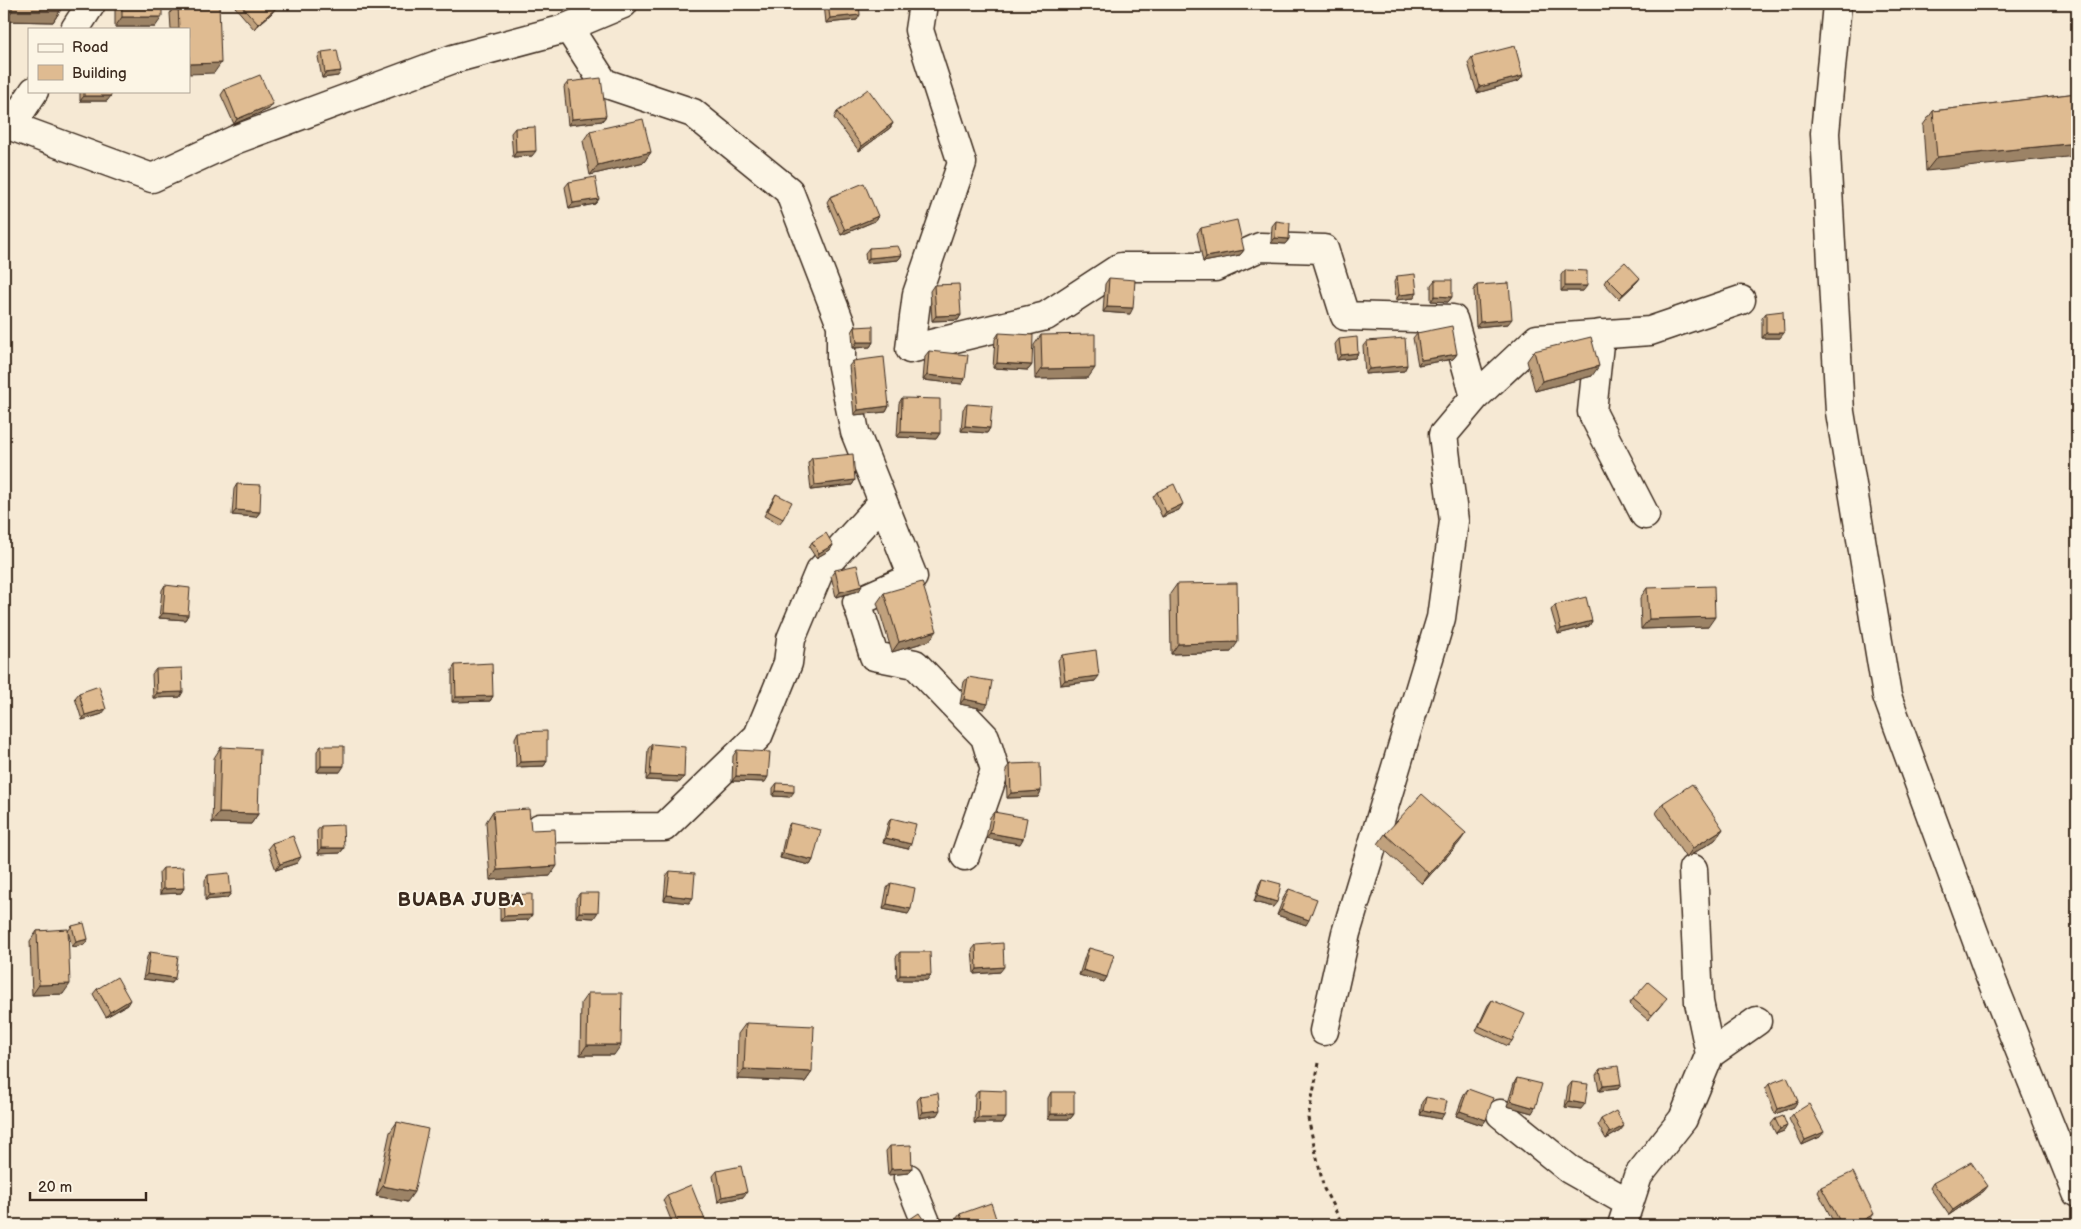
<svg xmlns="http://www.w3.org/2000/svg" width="2081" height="1229" font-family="'Balsamiq Sans',sans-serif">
	<rect width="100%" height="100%" fill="#f6e9d4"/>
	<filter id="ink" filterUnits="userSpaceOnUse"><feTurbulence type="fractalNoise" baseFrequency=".02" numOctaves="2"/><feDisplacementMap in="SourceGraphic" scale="10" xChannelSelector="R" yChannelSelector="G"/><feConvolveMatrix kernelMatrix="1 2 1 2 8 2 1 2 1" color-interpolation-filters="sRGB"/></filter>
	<g filter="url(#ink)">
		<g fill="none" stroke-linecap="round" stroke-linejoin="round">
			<defs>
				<path id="minor" d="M923 4 919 30 962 163 917 294 910 349 1046 316 1121 267H1215L1260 247 1324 249 1345 316 1453 319 1475 397 1537 339 1650 331 1741 300
					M1837 4 1825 133 1840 412 1887 696 1988 971 2077 1193
					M568 27 604 83 693 113 789 191 841 325V362L855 432 913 577 857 602 874 656 915 664 985 737 995 770 965 856
					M75 29 91 4
					M4 126H11L152 178 237 139 453 59 561 30 623 4
					M11 126 34 91
					M1600 334 1592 412 1645 515
					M540 828 664 827 758 736 788 663 791 639 819 572 883 502
					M1693 869 1699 1002 1710 1054
					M1324 1031 1346 933 1441 618 1454 521 1443 435 1475 397
					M1501 1114 1569 1169 1629 1203
					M908 1178 927 1225
					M1622 1225 1638 1176 1683 1119 1710 1054 1757 1021"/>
			</defs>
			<!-- minor casing -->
			<use href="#minor" stroke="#3b2a1e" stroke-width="31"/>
			<!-- path -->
			<path stroke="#3b2a1e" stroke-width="3" stroke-dasharray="4 4" stroke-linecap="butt" d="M1319 1063 1308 1118 1324 1189 1343 1225"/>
			<!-- minor -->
			<use href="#minor" stroke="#fcf5e5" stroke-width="28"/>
		</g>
		<!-- wall -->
		<path fill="#c0a17d" stroke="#3b2a1e" d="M5 4H61L60 11 53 22 5 21Z
			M115 4H162L155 27H115Z
			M177 4H219L214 73 189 29H171L170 13Z
			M237 4H272V13L254 29 235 7Z
			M361 4H389L362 8Z
			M824 4H859L857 20 826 23Z
			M322 52 338 76 322 78 318 57Z
			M1472 57 1523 76 1519 81 1477 93 1468 63Z
			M568 82 606 116 602 121 568 125 564 87Z
			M225 89 269 109 234 124 221 95Z
			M80 91H111L107 101H80Z
			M2077 93 1926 171 1923 125 1933 111Z
			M837 112 893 123 890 128 859 151 834 118Z
			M515 128 532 156 513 157 511 133Z
			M590 131 651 152 644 162 590 175 583 141Z
			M569 182 599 199 595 204 569 209 565 187Z
			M830 197 878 216 875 221 841 235 827 202Z
			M1276 221 1289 239 1285 244 1271 243 1272 226Z
			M1201 228 1244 250 1240 255 1203 262 1197 233Z
			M869 248 902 255 898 260 866 263 865 253Z
			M1565 270 1583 291H1561V275Z
			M1397 276 1414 298 1396 300 1394 282Z
			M1109 278 1130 314 1103 312 1105 284Z
			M1607 278H1640L1636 283 1619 299 1604 283Z
			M1435 280 1452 297 1448 302 1431 301V285Z
			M934 285 961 315 958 320 932 321 930 291Z
			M1477 285 1508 324 1476 327 1474 290Z
			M1766 313 1780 338H1762V318Z
			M855 327 873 342 870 347 853 348 852 332Z
			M999 333 1032 365 1028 370 993 368 995 339Z
			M1417 333 1457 354 1453 359 1418 365 1413 338Z
			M1041 335 1088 378 1035 379 1034 345Z
			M1339 339 1358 353 1355 358 1337 360 1335 344Z
			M1367 341 1407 365 1404 371 1365 374 1363 346Z
			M929 351 965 379 962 384 923 380 925 356Z
			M1534 351 1592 376 1535 391 1527 361Z
			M853 361 889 406 886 412 854 415 849 366Z
			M902 398 940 433 936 439 897 437 899 403Z
			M967 404 990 428 987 433 961 431 963 409Z
			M812 458 855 480 852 485 811 490 808 463Z
			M237 484 260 512 256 517 232 515 234 489Z
			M1157 492 1179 510 1162 517 1153 497Z
			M776 494 783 519 779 524 764 516 773 499Z
			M812 542 833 545 830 550 816 558 809 547Z
			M835 570 859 591 836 597 831 576Z
			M1177 584 1231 652 1171 654 1170 594Z
			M165 585 188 615 185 620 159 618 162 590Z
			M1647 588 1708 627 1641 629 1640 598Z
			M884 593 929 641 892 652 877 603Z
			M1555 605 1592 621 1589 626 1558 634 1551 610Z
			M1062 655 1095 681 1061 685 1058 660Z
			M455 665 493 696 490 701 452 702V670Z
			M156 669 180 697 153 698 152 674Z
			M968 677 984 709 960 704 964 682Z
			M79 693 102 714 82 720 75 698Z
			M518 732 547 761 544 766 516 767 515 738Z
			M652 744 684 777 680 782 646 780 648 749Z
			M321 746 340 772H317V751Z
			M221 747 258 814 251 824 212 823 214 758Z
			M737 750 765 782 732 781 733 756Z
			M1010 764 1041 791 1038 797 1007 798 1006 769Z
			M777 783 790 797 773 796V788Z
			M1663 803 1723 829 1715 840 1686 858 1656 813Z
			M493 811 531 830 550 876 490 880 486 822Z
			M994 812 1020 844 986 838 990 817Z
			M891 818 908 849 883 843 888 823Z
			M790 823 813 860 810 865 780 858 787 828Z
			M321 826 344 848 340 853 318 854 317 831Z
			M1385 834 1459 843 1422 884 1378 844Z
			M272 843 297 863 276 870 268 848Z
			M163 868 184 888 181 893 160 894 159 873Z
			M670 871 689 903 664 900 666 876Z
			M208 875 231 893 227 898 205 900V880Z
			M1262 879 1273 907 1254 902 1259 884Z
			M891 883 908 914 883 909 887 888Z
			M1289 889 1306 925 1277 915 1285 894Z
			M580 893 594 918 576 917V898Z
			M503 895 528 920 500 921V900Z
			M72 926 88 939 84 945 72 947 68 931 63 994 32 995 30 941 37 931H68Z
			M976 945 1000 972 974 974 972 950Z
			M1089 948 1107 977 1104 982 1079 975 1086 953Z
			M150 952 175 978 172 983 143 979 147 957Z
			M900 952 927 980H897L896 957Z
			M97 989 127 1005 106 1017 93 994Z
			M588 993 614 1055H580L581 1003Z
			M1633 999 1663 1003 1648 1020 1629 1004Z
			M1492 1000 1512 1041 1508 1046 1476 1031 1488 1005Z
			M746 1023 812 1072 805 1082 737 1079 738 1034Z
			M1600 1069 1621 1084 1618 1089 1599 1091 1596 1075Z
			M1517 1078 1532 1113 1507 1106 1514 1083Z
			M1572 1082 1581 1109 1565 1107 1568 1087Z
			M1769 1084 1794 1107 1775 1114 1765 1089Z
			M1468 1089 1486 1120 1482 1125 1456 1116 1464 1094Z
			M979 1090 1006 1118 1002 1123H974L975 1095Z
			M1051 1092 1074 1114 1070 1119H1048V1098Z
			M920 1096 937 1115 919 1118 917 1101Z
			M1426 1097 1441 1119 1420 1115 1422 1102Z
			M1793 1114 1820 1137 1802 1145 1789 1119Z
			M1601 1119 1620 1131 1606 1139 1598 1125Z
			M1775 1119 1784 1131 1776 1134 1771 1124Z
			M397 1122 407 1202 376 1196 390 1132Z
			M890 1146 912 1168 909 1173 888 1175 886 1151Z
			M717 1171 743 1197 718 1202 713 1176Z
			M1933 1183 1984 1191 1949 1215 1930 1188Z
			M1821 1187 1870 1219 1860 1225H1835L1818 1192Z
			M667 1195 707 1225H673L663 1200Z
			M960 1214 998 1225H958L956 1219Z"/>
		<!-- shaded-wall -->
		<path fill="#9c8366" stroke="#3b2a1e" d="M365 4H389L362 8Z
			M276 8 272 13 254 29 258 24Z
			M12 11H60L53 22 5 21Z
			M860 15 857 20 826 23 830 18Z
			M122 17H162L155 27H115Z
			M221 63 214 73 189 74V64Z
			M341 71 338 76 322 78 325 73Z
			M1523 76 1519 81 1477 93 1480 87Z
			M84 96H111L107 101H80Z
			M273 104 269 109 234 124 237 119Z
			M606 116 602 121 568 125 572 119Z
			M893 123 890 128 859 151 862 146Z
			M2077 143V156L1926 171 1937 157Z
			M536 151 532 156 513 157 516 152Z
			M651 152 644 162 590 175 598 165Z
			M599 199 595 204 569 209 573 203Z
			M878 216 875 221 841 235 845 230Z
			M1275 238 1289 239 1285 244 1271 243Z
			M1244 250 1240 255 1203 262 1206 257Z
			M902 255 898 260 866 263 869 258Z
			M1640 278 1636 283 1619 299 1623 294Z
			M1565 286H1587L1583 291H1561Z
			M1417 293 1414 298 1396 300 1399 295Z
			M1435 296 1452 297 1448 302 1431 301Z
			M1107 307 1133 308 1130 314 1103 312Z
			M961 315 958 320 932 321 936 316Z
			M1512 319 1508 324 1476 327 1480 322Z
			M1766 333H1784L1780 338H1762Z
			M857 342H873L870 347 853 348Z
			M1358 353 1355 358 1337 360 1341 355Z
			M1457 354 1453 359 1418 365 1421 360Z
			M997 363 1032 365 1028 370 993 368Z
			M1407 365 1404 371 1365 374 1369 369Z
			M1599 366 1592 376 1535 391 1542 381Z
			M1095 368 1088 378 1035 379 1042 369Z
			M927 375 965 379 962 384 923 380Z
			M889 406 886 412 854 415 858 410Z
			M965 426 990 428 987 433 961 431Z
			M901 432 940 433 936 439 897 437Z
			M855 480 852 485 811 490 815 485Z
			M1183 504 1179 510 1162 517 1166 512Z
			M236 510 260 512 256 517 232 515Z
			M833 545 830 550 816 558 819 553Z
			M862 586 859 591 836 597 840 592Z
			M163 613 188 615 185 620 159 618Z
			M1715 617 1708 627 1641 629 1649 619Z
			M1592 621 1589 626 1558 634 1561 629Z
			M937 631 929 641 892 652 899 642Z
			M1238 642 1231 652 1171 654 1178 644Z
			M1099 676 1095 681 1061 685 1065 680Z
			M183 692 180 697 153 698 157 693Z
			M493 696 490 701 452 702 456 697Z
			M964 699 988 704 984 709 960 704Z
			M106 709 102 714 82 720 85 715Z
			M547 761 544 766 516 767 520 762Z
			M321 766H344L340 772H317Z
			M650 775 684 777 680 782 646 780Z
			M736 776 768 777 765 782 732 781Z
			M776 791 794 792 790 797 773 796Z
			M1041 791 1038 797 1007 798 1011 793Z
			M219 813 258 814 251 824 212 823Z
			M1723 829 1715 840 1686 858 1693 848Z
			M990 833 1023 839 1020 844 986 838Z
			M1466 833 1459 843 1422 884 1429 874Z
			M886 838 911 844 908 849 883 843Z
			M321 848H344L340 853 318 854Z
			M783 853 813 860 810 865 780 858Z
			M301 857 297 863 276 870 280 864Z
			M557 866 550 876 490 880 497 870Z
			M184 888 181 893 160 894 163 889Z
			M231 893 227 898 205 900 209 895Z
			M667 895 693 898 689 903 664 900Z
			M1257 896 1277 902 1273 907 1254 902Z
			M887 904 911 909 908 914 883 909Z
			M1281 910 1309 920 1306 925 1277 915Z
			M579 912H598L594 918 576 917Z
			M532 915 528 920 500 921 504 916Z
			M88 939 84 945 72 947 76 942Z
			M1004 967 1000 972 974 974 977 969Z
			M1083 970 1107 977 1104 982 1079 975Z
			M147 974 175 978 172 983 143 979Z
			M900 975H931L927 980H897Z
			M70 984 63 994 32 995 39 985Z
			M130 1000 127 1005 106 1017 110 1012Z
			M9 1028 5 1034H4V1029Z
			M587 1045H621L614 1055H580Z
			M744 1069 812 1072 805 1082 737 1079Z
			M1621 1084 1618 1089 1599 1091 1603 1086Z
			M1511 1101 1535 1108 1532 1113 1507 1106Z
			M1569 1101 1585 1104 1581 1109 1565 1107Z
			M1798 1101 1794 1107 1775 1114 1778 1109Z
			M940 1110 937 1115 919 1118 923 1112Z
			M1423 1110 1444 1114 1441 1119 1420 1115Z
			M1460 1111 1486 1120 1482 1125 1456 1116Z
			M1051 1114H1074L1070 1119H1048Z
			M978 1118H1006L1002 1123H974Z
			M1624 1126 1620 1131 1606 1139 1610 1133Z
			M1787 1126 1784 1131 1776 1134 1780 1129Z
			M1824 1132 1820 1137 1802 1145 1805 1140Z
			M912 1168 909 1173 888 1175 891 1169Z
			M383 1186 414 1192 407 1202 376 1196Z
			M1988 1186 1984 1191 1949 1215 1953 1210Z
			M747 1192 743 1197 718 1202 722 1197Z
			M1874 1214 1870 1219 1860 1225H1854Z"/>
		<!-- building -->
		<path fill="#dfbb91" stroke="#3b2a1e" d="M12 4H61L60 11H12Z
			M122 4H162V17H122Z
			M178 4H219L221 63 189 64V29H179Z
			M240 4H272L276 8 258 24Z
			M828 4H859L860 15 830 18Z
			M1515 46 1523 76 1480 87 1472 57Z
			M337 50 341 71 325 73 322 52Z
			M260 75 273 104 237 119 225 89Z
			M601 78 606 116 572 119 568 82Z
			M868 89 893 123 862 146 837 112Z
			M84 91H111V96H84Z
			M2077 93V143L1937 157 1933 111Z
			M643 119 651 152 598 165 590 131Z
			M535 127 536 151 516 152 515 128Z
			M595 177 599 199 573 203 569 182Z
			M864 183 878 216 845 230 830 197Z
			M1237 220 1244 250 1206 257 1201 228Z
			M1276 221 1290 223 1289 239 1275 238Z
			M898 246 902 255 869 258V248Z
			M1625 262 1640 278 1623 294 1607 278Z
			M1565 270 1587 271V286H1565Z
			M1415 274 1417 293 1399 295 1397 276Z
			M1109 278 1135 280 1133 308 1107 307Z
			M1435 280H1452V297L1435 296Z
			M1509 283 1512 319 1480 322 1477 285Z
			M959 284 961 315 936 316 934 285Z
			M1783 311 1784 333H1766V313Z
			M873 326V342H857L855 327Z
			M1452 326 1457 354 1421 360 1417 333Z
			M999 333 1033 335 1032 365 997 363Z
			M1095 334V368L1042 369 1041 335Z
			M1357 337 1358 353 1341 355 1339 339Z
			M1591 337 1599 366 1542 381 1534 351Z
			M1405 338 1407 365 1369 369 1367 341Z
			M929 351 968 355 965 379 927 375Z
			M884 357 889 406 858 410 853 361Z
			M902 398 940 399V433L901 432Z
			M967 404 992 406 990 428 965 426Z
			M853 454 855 480 815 485 812 458Z
			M237 484 261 485 260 512 236 510Z
			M1174 484 1183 504 1166 512 1157 492Z
			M776 494 792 502 783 519 768 511Z
			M826 533 833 545 819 553 812 542Z
			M857 565 862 586 840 592 835 570Z
			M922 582 937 631 899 642 884 593Z
			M1237 583 1238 642 1178 644 1177 584Z
			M165 585 190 588 188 615 163 613Z
			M1714 586 1715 617 1649 619 1647 588Z
			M1586 597 1592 621 1561 629 1555 605Z
			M1096 650 1099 676 1065 680 1062 655Z
			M492 663 493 696 456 697 455 665Z
			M182 668 183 692 157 693 156 669Z
			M968 677 992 681 988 704 964 699Z
			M99 686 106 709 85 715 79 693Z
			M547 731V761L520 762 518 732Z
			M652 744 685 747 684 777 650 775Z
			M321 746H344V766H321Z
			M221 747 260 749 258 814 219 813Z
			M737 750 770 752 768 777 736 776Z
			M1040 763 1041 791 1011 793 1010 764Z
			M777 783 794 784V792L776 791Z
			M1692 784 1723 829 1693 848 1663 803Z
			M1422 794 1466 833 1429 874 1385 834Z
			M529 809 531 830 555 829 557 866 497 870 493 811Z
			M994 812 1027 818 1023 839 990 833Z
			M891 818 916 824 911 844 886 838Z
			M790 823 821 830 813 860 783 853Z
			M343 825 344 848H321V826Z
			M293 836 301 857 280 864 272 843Z
			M183 867 184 888 163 889V868Z
			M670 871 695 873 693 898 667 895Z
			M229 873 231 893 209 895 208 875Z
			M1262 879 1281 884 1277 902 1257 896Z
			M891 883 915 888 911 909 887 904Z
			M1289 889 1317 899 1309 920 1281 910Z
			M580 893H599L598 912H579Z
			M532 894V915L504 916 503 895Z
			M84 923 88 939 76 942 72 926Z
			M68 929 70 984 39 985 37 931Z
			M1003 943 1004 967 977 969 976 945Z
			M1089 948 1114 955 1107 977 1083 970Z
			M150 952 178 956 175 978 147 974Z
			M900 952H930L931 975H900Z
			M117 977 130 1000 110 1012 97 989Z
			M1648 982 1667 998 1652 1015 1633 999Z
			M588 993H622L621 1045H587Z
			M1492 1000 1525 1014 1512 1041 1479 1026Z
			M8 1005 9 1028 4 1029V1006Z
			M746 1023 814 1026 812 1072 744 1069Z
			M1618 1066 1621 1084 1603 1086 1600 1069Z
			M1787 1077 1798 1101 1778 1109 1769 1084Z
			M1517 1078 1542 1084 1535 1108 1511 1101Z
			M1572 1082 1588 1084 1585 1104 1569 1101Z
			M1468 1089 1493 1098 1486 1120 1460 1111Z
			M979 1090 1006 1091V1118H978Z
			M1051 1092H1074V1114H1051Z
			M938 1093 940 1110 923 1112 920 1096Z
			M1426 1097 1447 1101 1444 1114 1423 1110Z
			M1809 1104 1824 1132 1805 1140 1793 1114Z
			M1616 1111 1624 1126 1610 1133 1601 1119Z
			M1783 1116 1787 1126 1780 1129 1775 1119Z
			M397 1122 428 1129 414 1192 383 1186Z
			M911 1145 912 1168 891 1169 890 1146Z
			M1971 1162 1988 1186 1953 1210 1933 1183Z
			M741 1166 747 1192 722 1197 717 1171Z
			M1853 1172 1874 1214 1854 1225H1842L1821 1187Z
			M691 1185 707 1225H679L667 1195Z
			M991 1203 998 1225H964L960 1214Z
			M919 1213 927 1225H905L904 1223Z"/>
	</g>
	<g text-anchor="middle" stroke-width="4" stroke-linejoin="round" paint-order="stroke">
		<!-- district labels -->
		<g font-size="19" font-weight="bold" letter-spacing="1" fill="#3b2a1e" stroke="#fcf5e5">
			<text x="461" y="906">BUABA JUBA</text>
		</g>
	</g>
	<!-- margin -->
	<rect width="2081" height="1229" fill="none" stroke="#fcf5e5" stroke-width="20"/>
	<rect x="10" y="10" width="2061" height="1209" fill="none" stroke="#3b2a1e" stroke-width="2" filter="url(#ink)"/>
	<!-- legend -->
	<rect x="28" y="28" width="162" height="65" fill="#fcf5e5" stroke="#afa495"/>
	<rect x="38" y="44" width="25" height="8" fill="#fcf5e5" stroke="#afa495"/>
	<text x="72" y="52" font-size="15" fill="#3b2a1e">Road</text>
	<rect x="38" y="65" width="25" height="15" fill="#dfbb91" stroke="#afa495"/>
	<text x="72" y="78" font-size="15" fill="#3b2a1e">Building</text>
	<!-- scale -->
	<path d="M30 1192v8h116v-8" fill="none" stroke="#3b2a1e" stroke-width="2.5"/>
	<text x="38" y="1192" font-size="15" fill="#3b2a1e" stroke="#fcf5e5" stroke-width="4" paint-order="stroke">20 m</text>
</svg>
